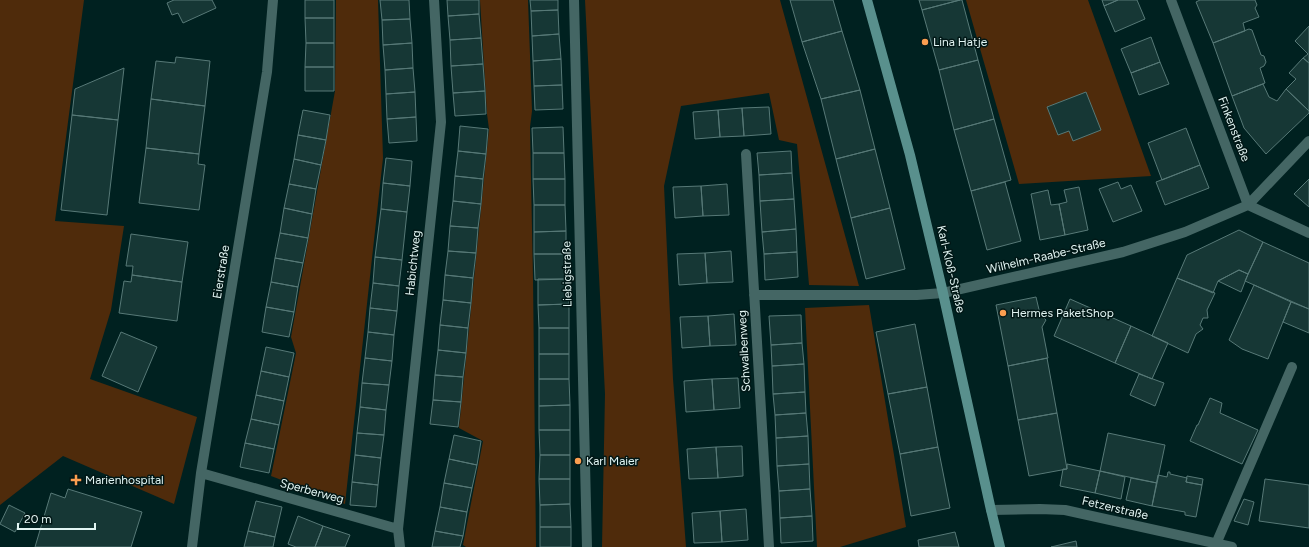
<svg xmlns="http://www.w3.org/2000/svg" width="1309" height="547" font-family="Figtree,sans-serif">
	<rect width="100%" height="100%" fill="#002120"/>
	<!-- green -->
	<path fill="#4f2b0b" d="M0 0H84L55 221 124 226 111 310 90 379 197 417 174 504 63 456 0 505Z
		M336 0H378L383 158 345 504 271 476 296 353 291 337 335 91Z
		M480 0H528L532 111 530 127 533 279 536 547H466L463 545 483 441 459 428 489 129 487 114Z
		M585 0H780L859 286 809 285 797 144 779 140 769 93 681 106 664 186 673 379 686 547H602L605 394Z
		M966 0H1088L1151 176 1019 184Z
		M869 305 906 527 840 547H817L805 308Z"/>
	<!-- building -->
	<path fill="#163735" stroke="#577977" d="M174 0H212L216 8 183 23 178 13 172 15 167 3Z
		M305 0H334V18H305Z
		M380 0H409L410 19 382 20Z
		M447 0H479V14L448 16Z
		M530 0H558V10L531 11Z
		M790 0H833L842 31 802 42Z
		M919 0H960L922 10Z
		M960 0H962L978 60 939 70 922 10Z
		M1102 0H1118L1104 6Z
		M1118 0H1137L1145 19 1115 32 1104 6Z
		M1200 0H1255L1257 5 1255 8 1259 17 1243 23 1245 31 1213 43 1196 2Z
		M558 10 559 34 532 36 531 11Z
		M479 14 481 38 450 40 448 16Z
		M305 18H334V43H306Z
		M410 19 412 43 383 45 382 20Z
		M1309 26V63L1303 58 1308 54 1295 41Z
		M1249 29 1252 30 1261 55 1264 56 1266 62 1264 66 1260 68 1265 83 1232 96 1213 43Z
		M842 31 860 90 821 99 802 42Z
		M559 34 561 59 533 61 532 36Z
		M1151 37 1160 62 1131 73 1121 49Z
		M481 38 483 64 451 66 450 40Z
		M306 43H334V67H305Z
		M412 43 413 68 385 70 383 45Z
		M176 57 210 61 205 106 151 99 156 61 175 63Z
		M1303 58 1309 63V111L1286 89 1296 79 1289 73Z
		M561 59 562 85 534 86 533 61Z
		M978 60 994 119 954 130 939 70Z
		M1160 62 1169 84 1139 95 1131 73Z
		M483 64 485 91 453 93 451 66Z
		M305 67H334V91H305Z
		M124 68 118 120 72 115 75 89Z
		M413 68 415 92 386 94 385 70Z
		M1263 84 1269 97 1277 101 1286 89 1309 111V113L1289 132 1266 154 1244 128 1232 96Z
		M562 85 563 109 535 110 534 86Z
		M860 90 875 149 836 159 821 99Z
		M485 91 486 114 455 116 453 93Z
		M415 92 416 117 387 119 386 94Z
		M1086 92 1101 130 1073 141 1069 131 1058 135 1047 107Z
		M151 99 205 106 199 154 146 148Z
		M769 107 771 134 744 136 742 108Z
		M742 108 744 136 720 137 718 110Z
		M303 110 330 115 326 140 298 135Z
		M718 110 720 137 695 139 693 112Z
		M72 115 118 120 107 215 61 210Z
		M416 117 417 141 389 143 387 119Z
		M994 119 1011 180 971 191 954 130Z
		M460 126 488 129 486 154 458 151Z
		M563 127 564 153H533L532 128Z
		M1186 128 1200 165 1162 180 1148 143Z
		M298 135 326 140 321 165 294 159Z
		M146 148 199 154 198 164 205 165 199 210 139 203Z
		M875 149 890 208 851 218 836 159Z
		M458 151 486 154 483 179 455 176Z
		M791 151 792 173 759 175 757 153Z
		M533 153H564L565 179H533Z
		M386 158 412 161 410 186 383 183Z
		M294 159 321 165 316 189 289 184Z
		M1200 165 1209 188 1165 205 1156 182Z
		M792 173 794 199 760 201 759 175Z
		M455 176 483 179 481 204 453 201Z
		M533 179H565V205H534Z
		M1309 179V207L1294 194Z
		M1005 182 1021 241 987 250 971 191Z
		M1118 182 1121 189 1131 185 1142 211 1113 222 1099 189Z
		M383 183 410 186 407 212 381 209Z
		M289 184 316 189 312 214 284 208Z
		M727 184 729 215 703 216 701 186Z
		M701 186 703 216 675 218 673 187Z
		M1079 187 1088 230 1065 235 1059 204 1067 202 1064 190Z
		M1048 190 1051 205 1059 204 1065 235 1040 240 1031 194Z
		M794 199 796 229 762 232 760 201Z
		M453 201 481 204 478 228 450 226Z
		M534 205H565L566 231 534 232Z
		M284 208 312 214 308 238 280 233Z
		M890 208 905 269 866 279 851 218Z
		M381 209 407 212 402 260 375 257Z
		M450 226 478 228 476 253 448 251Z
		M796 229 797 252 764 254 762 232Z
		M1239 230 1263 242 1248 274 1239 270 1218 281 1213 293 1177 278 1187 255Z
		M566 231V254H534V232Z
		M280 233 308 238 303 263 275 258Z
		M131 234 188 242 182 282 132 275 133 266H126Z
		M1263 242 1309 263V309L1245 281Z
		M448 251 476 253 473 278 445 275Z
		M731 251 733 282 707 283 705 253Z
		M797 252 798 277 765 280 764 254Z
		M705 253 707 283 679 285 677 254Z
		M534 254H566V279L535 280Z
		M375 257 402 260 399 286 373 283Z
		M275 258 303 263 298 287 271 282Z
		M1239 270 1248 274 1241 292 1218 281Z
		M132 275 182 282 177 321 119 313 124 281 131 282Z
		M445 275 473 278 471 303 443 300Z
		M1177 278 1215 293 1207 310 1208 318H1203L1200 325 1203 329 1196 334 1188 353 1152 336Z
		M538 279H569V304L538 305Z
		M271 282 298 287 294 312 266 307Z
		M373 283 399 286 397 311 370 308Z
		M1254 285 1291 302 1268 359 1242 349 1229 340Z
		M1036 297 1040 314 1046 320 1042 327 1048 358 1008 366 996 305Z
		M1070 299 1131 326 1115 363 1054 336Z
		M443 300 471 303 468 328 440 325Z
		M1291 302 1309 309V333L1283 322Z
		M569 304V328H539L538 305Z
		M266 307 294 312 289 337 262 332Z
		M370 308 397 311 394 335 368 332Z
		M734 314 736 345 710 346 708 316Z
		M801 315 802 343 771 345 769 316Z
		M708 316 710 346 682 348 680 317Z
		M915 324 927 387 888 394 876 332Z
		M440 325 468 328 466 353 438 350Z
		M1131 326 1168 343 1152 379 1115 363Z
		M539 328H569V354H539Z
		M121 332 157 347 138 392 102 376Z
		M368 332 394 335 392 361 365 358Z
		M802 343 804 364 772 366 771 345Z
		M266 347 294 353 289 377 261 371Z
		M438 350 466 353 463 377 435 375Z
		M539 354H569V379H539Z
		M365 358 392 361 389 385 362 383Z
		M1047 358 1057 413 1018 420 1008 366Z
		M804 364 805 392 773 394 772 366Z
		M261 371 289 377 284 401 256 395Z
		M1139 374 1164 383 1155 406 1130 395Z
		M435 375 463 377 461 402 433 400Z
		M738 378 740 408 714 410 712 379Z
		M539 379H569L570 405 539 406Z
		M712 379 714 410 686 412 684 381Z
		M362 383 389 385 386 410 360 407Z
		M927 387 938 447 900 454 888 394Z
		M805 392 806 413 775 415 773 394Z
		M256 395 284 401 279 425 251 419Z
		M1210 398 1222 403 1220 413 1258 430 1242 464 1190 441 1197 425H1198Z
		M433 400 461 402 458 427 430 424Z
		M570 405V430H539V406Z
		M360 407 386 410 384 435 357 433Z
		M806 413 808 436 776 438 775 415Z
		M1057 413 1067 469 1029 476 1018 420Z
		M251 419 279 425 274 449 245 443Z
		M539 430H570V455H540Z
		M357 433 384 435 381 458 355 455Z
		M1108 433 1165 445 1157 483 1100 471Z
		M454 435 481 441 477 465 449 459Z
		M808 436 809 464 777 466 776 438Z
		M245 443 274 449 269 473 240 467Z
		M742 446 743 476 718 478 716 447Z
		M716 447 718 478 689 479 687 449Z
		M938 447 950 508 911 516 900 454Z
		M355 455 381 458 378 485 352 482Z
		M540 455H570V479H539Z
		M449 459 477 465 472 488 444 483Z
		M809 464 810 489 779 491 777 466Z
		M1067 464 1100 471 1095 493 1060 486 1063 469H1067Z
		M1100 471 1125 477 1121 499 1095 493Z
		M1168 472H1170V474L1187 478 1186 482 1202 485 1196 517 1185 515V512L1152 506 1158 475 1167 477Z
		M1187 476 1203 479 1202 485 1186 482Z
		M1131 478 1157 483 1152 506 1126 500Z
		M539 479H570V504L540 505Z
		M1265 479 1309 485V528L1259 521Z
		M352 482 378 485 376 507 350 505Z
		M444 483 472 488 467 512 440 507Z
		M68 489 142 512 131 547H35L51 493 65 498Z
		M810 489 812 516 780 518 779 491Z
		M1244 499 1254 502 1248 525 1234 521Z
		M256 501 282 507 275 537 248 531Z
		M570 504 571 527H540V505Z
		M9 505 25 513 15 532 0 524Z
		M440 507 467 512 463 536 435 531Z
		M746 509 748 540 722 542 720 511Z
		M720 511 722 542 694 543 692 513Z
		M298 516 323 526 315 547H296L288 544Z
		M812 516 813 541 781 543 780 518Z
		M323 526 350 535 345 547H315Z
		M540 527H571V547H540Z
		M248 531 275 537 273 547H244Z
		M435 531 463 536 460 547H432Z
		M955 532 959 547H919L918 540Z
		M1076 541 1077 547H1051Z"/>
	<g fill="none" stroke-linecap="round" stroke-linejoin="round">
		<!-- service -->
		<path stroke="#446664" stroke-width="10" d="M1216 544 1292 367"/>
		<!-- minor -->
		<path stroke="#446664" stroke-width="10" d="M574 0 587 547
			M1171 0 1248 205 1309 233
			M746 154 769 547
			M754 295H917L943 293 1123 252 1185 232 1248 205 1309 141
			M201 473 398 529 400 547
			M991 510 1040 509 1065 510 1232 547
			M398 529 441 122 434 0
			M192 547 201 473 267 72 273 0"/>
		<!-- secondary -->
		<path stroke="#59908d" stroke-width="10" d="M867 0 910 155 943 293 991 510 1000 547"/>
	</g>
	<!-- markers -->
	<g fill="#fb9e50" stroke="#011716" stroke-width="1.5">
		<circle cx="925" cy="42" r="4"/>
		<circle cx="1003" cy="313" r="4"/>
		<circle cx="578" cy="461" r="4"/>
		<path d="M74 474h4v4h4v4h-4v4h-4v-4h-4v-4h4z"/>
	</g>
	<g text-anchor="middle" stroke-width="3" stroke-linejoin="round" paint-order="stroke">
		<!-- poi labels -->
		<g font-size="12" fill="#e2f5f3" stroke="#011716" text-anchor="start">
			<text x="933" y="46">Lina Hatje</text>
			<text x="1011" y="317">Hermes PaketShop</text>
			<text x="586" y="465">Karl Maier</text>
			<text x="85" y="484">Marienhospital</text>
		</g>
		<!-- street labels -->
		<g font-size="12" fill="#e2f5f3" stroke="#011716">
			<text transform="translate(1234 129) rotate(69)" y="4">Finkenstraße</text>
			<text transform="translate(1046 256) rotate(-13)" y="4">Wilhelm-Raabe-Straße</text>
			<text transform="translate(413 263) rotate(-84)" y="4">Habichtweg</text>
			<text transform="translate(951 269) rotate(77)" y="4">Karl-Kloß-Straße</text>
			<text transform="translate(221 272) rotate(-81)" y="4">Eierstraße</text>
			<text transform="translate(567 274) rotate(-91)" y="4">Liebigstraße</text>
			<text transform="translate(744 351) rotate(-93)" y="4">Schwalbenweg</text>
			<text transform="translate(312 491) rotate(15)" y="4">Sperberweg</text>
			<text transform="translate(1115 508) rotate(13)" y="4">Fetzerstraße</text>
		</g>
	</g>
	<!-- scale -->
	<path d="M18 523v6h77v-6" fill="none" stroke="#e2f5f3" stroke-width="2"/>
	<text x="24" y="523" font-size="12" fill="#e2f5f3" stroke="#011716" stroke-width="3" paint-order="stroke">20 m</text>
</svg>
